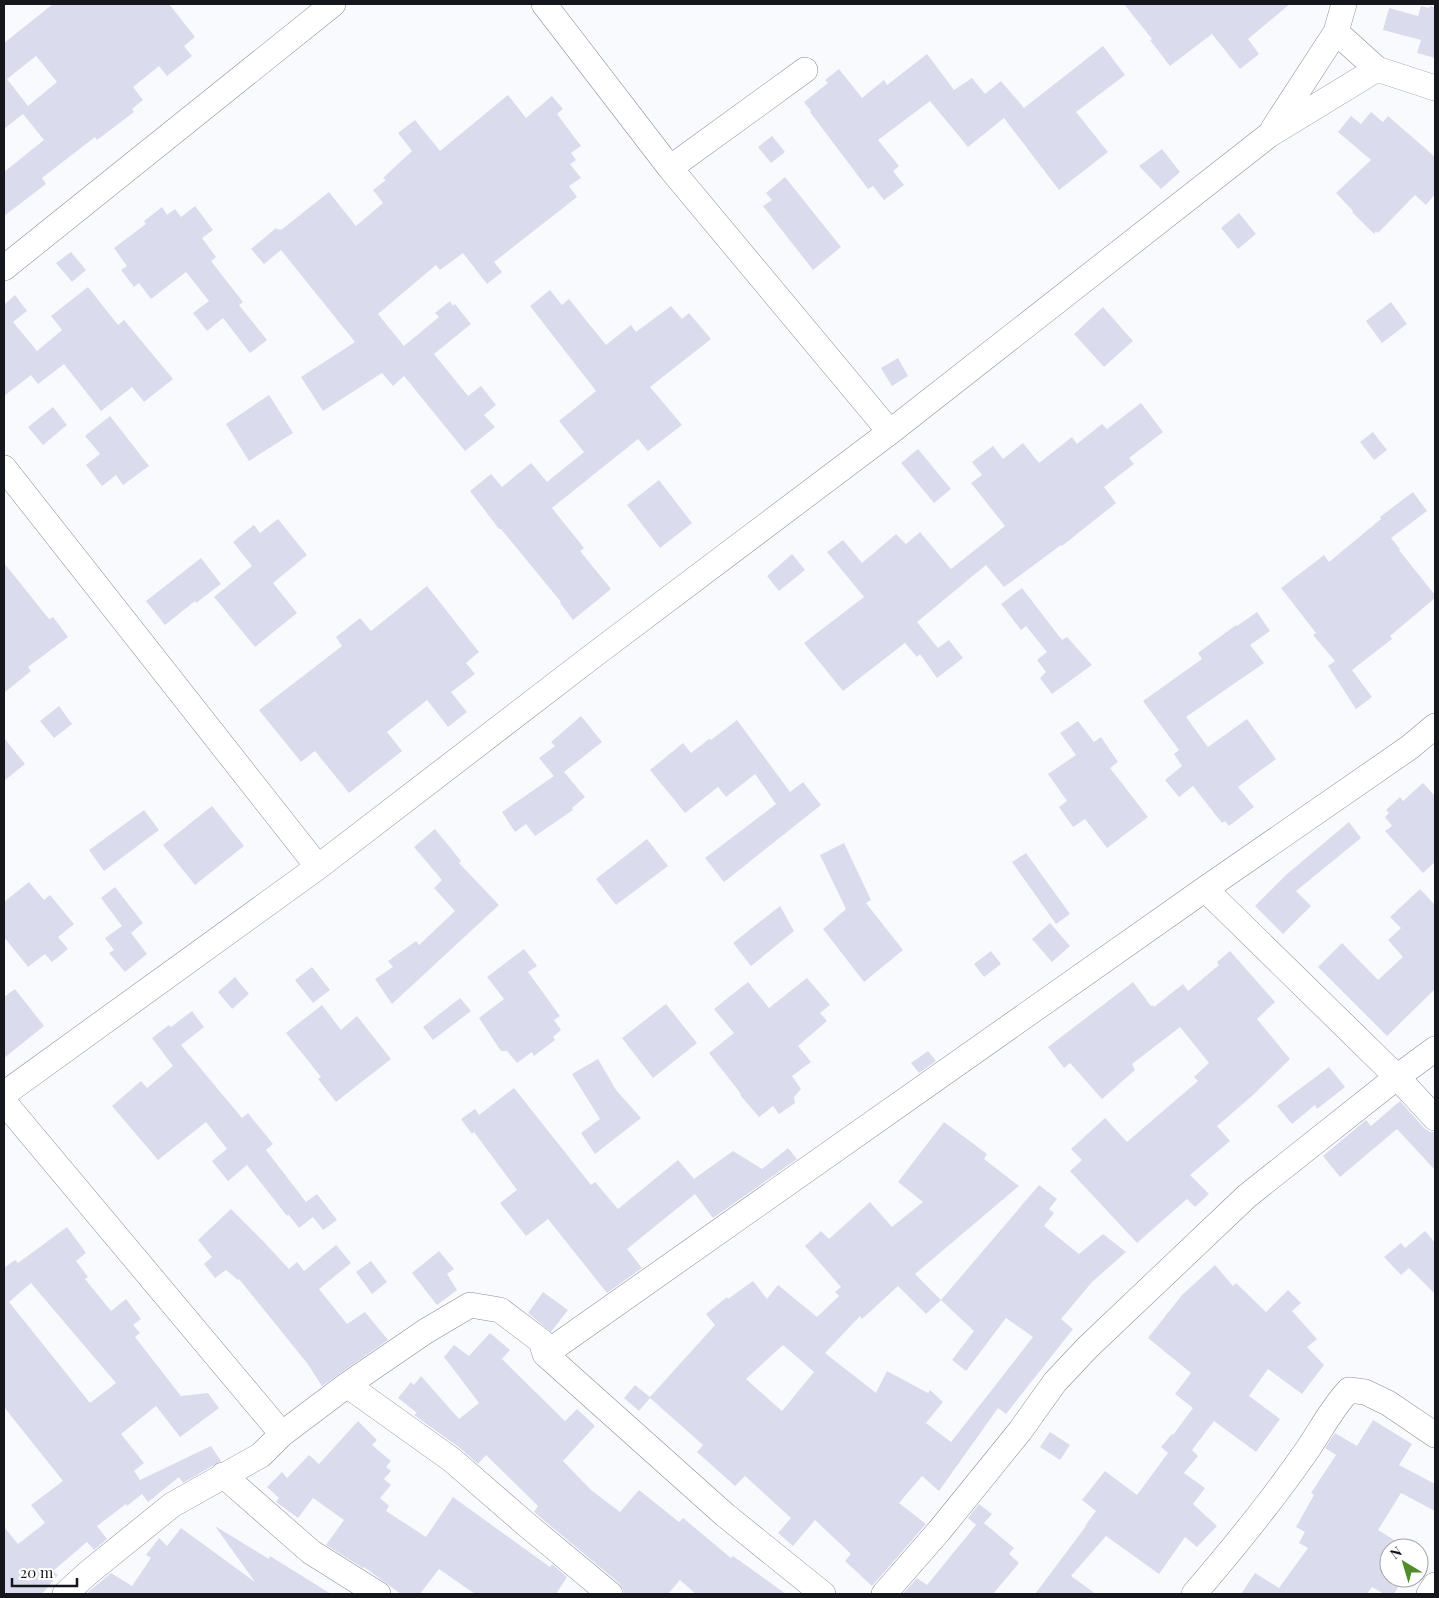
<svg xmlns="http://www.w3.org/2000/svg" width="1439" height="1598" font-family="'Playfair Display',serif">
	<rect width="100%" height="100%" fill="#f9fafd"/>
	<!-- building -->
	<path fill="#dadced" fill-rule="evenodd" d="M53 4H169L195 37 184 46 192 56 167 76 159 66 133 87 143 100 132 109 134 112 97 140 95 137 42 178 46 184 4 216V172L44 140 23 114 4 129V43ZM36 56 57 82 28 106 7 79Z
		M1124 4H1290L1248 39 1259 54 1240 69 1212 34 1170 66 1150 40 1152 39Z
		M1421 6 1429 8 1430 6 1435 7V58L1417 53 1421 40 1383 30 1389 8 1418 16Z
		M1103 46 1125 75 1076 112 1108 152 1059 190 1004 118 968 147 930 101 878 140 899 166 893 171 904 185 884 200 873 186 868 189 810 112 811 111 804 102 828 83 825 80 839 69 862 98 884 80 887 85 927 54 954 90 972 78 985 94 1001 81 1024 108Z
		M508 95 526 118 552 96 563 109 557 114 581 146 571 153 576 160 570 164 581 178 569 186 577 197 494 262 502 272 487 284 463 253 440 270 436 265 378 314 404 346 439 317 435 313 450 301 453 306 455 304 471 324 434 354 468 396 481 386 496 405 484 415 495 427 465 451 404 376 393 386 382 373 323 411 301 377 355 342 281 250 264 264 251 249 276 228 278 230 280 229 281 230 329 192 356 226 383 203 373 190 386 180 383 178 412 151 398 133 415 120 440 151Z
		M1371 112 1383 122 1388 116 1435 157V194L1426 205 1415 195 1378 233 1376 231 1374 234 1352 212 1353 211 1336 193 1371 160 1338 132 1351 116 1361 124Z
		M772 136 785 152 771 163 758 147Z
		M1162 149 1180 172 1161 189 1139 166Z
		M785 177 841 247 813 270 763 206 772 200 766 193Z
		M195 206 213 230 202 238 216 257 211 261 243 302 239 305 267 340 250 353 223 318 207 331 193 313 209 301 186 272 151 299 139 283 134 287 121 270 127 266 114 248 146 224 144 221 162 207 167 215 175 209 181 217Z
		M1239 213 1256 234 1238 249 1221 228Z
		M71 252 86 270 72 282 56 263Z
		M88 287 118 325 124 320 173 379 144 402 132 387 101 411 64 364 38 384 31 375 4 396V305L15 295 27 311 13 322 37 351 62 330 51 316Z
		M550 290 562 305 569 299 606 345 631 325 636 332 671 306 682 319 689 313 711 339 650 387 682 425 648 451 638 439 552 508 584 548 580 551 611 589 573 620 560 603 561 602 501 529H499L470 491 491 474 502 487 531 463 547 482 584 452 559 421 596 391 530 306Z
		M1391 302 1407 324 1382 343 1366 321Z
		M1103 307 1133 341 1104 367 1074 334Z
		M898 358 908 376 892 386 881 368Z
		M269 395 293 433 249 461 226 424Z
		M1141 403 1163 432 1129 458 1134 464 1104 487 1116 503 1062 546 1061 545 1004 587 986 565 917 622 938 648 949 640 963 658 937 678 920 654 917 657 905 643 843 691 804 643 864 597 827 552 843 540 862 563 896 534 906 544 920 532 951 569 1005 526 971 483 982 475 972 462 993 446 1003 459 1023 443 1039 463 1072 437 1077 444 1102 424 1107 429Z
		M53 407 67 425 43 445 28 427Z
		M110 416 149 466 123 485 116 475 102 486 86 465 100 454 85 436Z
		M1373 432 1387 450 1374 460 1360 442Z
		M918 449 951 489 934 503 901 463Z
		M659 480 692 523 660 548 627 505Z
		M1413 492 1427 511 1391 538 1400 549 1399 550 1435 595V598L1390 636 1392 639 1352 670 1372 697 1356 709 1328 666 1335 661 1313 635 1316 633 1281 588 1324 555 1329 562 1381 519 1380 517Z
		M278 519 307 555 273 583 297 613 255 647 214 597 252 566 233 542 254 525 260 533Z
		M792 554 805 570 779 591 767 576Z
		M201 558 221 584 196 603 195 601 165 625 146 601Z
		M4 563 49 619 53 617 68 637 28 667 31 671 4 693Z
		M427 586 479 652 466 663 475 674 451 692 467 712 448 727 427 700 387 732 402 751 349 793 315 751 301 762 259 710 342 646 336 637 360 618 371 631Z
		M1022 588 1062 640 1067 637 1092 665 1052 694 1040 678 1046 672 1037 660 1047 652 1026 626 1021 630 1001 604Z
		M1257 612 1270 631 1250 645 1264 663 1186 717 1208 747 1247 719 1276 759 1238 787 1254 807 1229 826 1225 821 1222 823 1193 786 1179 797 1165 780 1182 766 1174 754 1179 750 1143 701 1202 659 1198 653 1236 625 1237 626Z
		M59 706 72 724 54 738 40 721Z
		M581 716 602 742 564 772 585 797 572 808 573 810 535 836 526 824 515 832 502 812 554 776 539 758 555 746 551 742Z
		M737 720 790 792 803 782 821 805 724 882 705 858 776 804 755 774 726 797 718 787 685 813 650 770 683 743 691 753 709 739 711 740Z
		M1078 721 1094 742 1101 737 1118 762 1110 768 1148 817 1107 848 1085 819 1073 827 1059 807 1067 801 1048 774 1076 755 1060 733Z
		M4 738 25 764 4 781Z
		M1423 783 1435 796V862L1423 873 1385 831 1392 826 1385 817 1389 813 1386 810 1400 797 1403 801Z
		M212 806 244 846 195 885 163 845Z
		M144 810 159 830 104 871 89 850Z
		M1349 822 1361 838 1296 891 1311 906 1283 934 1255 906 1287 874Z
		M435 829 461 861 459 863 499 905 392 1004 375 979 393 967 388 961 416 941 419 945 455 911 434 888 442 880 414 847Z
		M647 839 668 866 616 905 596 879Z
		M844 843 871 900 866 903 903 950 864 982 823 929 846 909 820 855Z
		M1026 853 1070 914 1056 924 1012 862Z
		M29 882 44 900 50 895 74 924 58 937 68 949 52 962 45 954 28 967 4 937V902Z
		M115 887 143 923 131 933 147 954 125 972 109 953 114 950 105 938 122 926 101 898Z
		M1420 889 1435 905V989L1387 1036 1318 967 1342 943 1378 980 1403 957 1388 940 1401 928 1390 917Z
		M780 906 794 931 751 966 733 943Z
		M1050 923 1070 946 1052 962 1032 939Z
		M524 949 537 966 528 972 560 1016 554 1020 561 1030 553 1037 555 1040 534 1056 532 1052 517 1063 507 1051H501L479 1018 504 999 487 977Z
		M991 951 1001 964 984 977 974 964Z
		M1230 951 1275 1002 1257 1019 1290 1059 1252 1096 1217 1126 1230 1141 1190 1175 1209 1194 1195 1207 1187 1199 1137 1243 1070 1171 1082 1160 1071 1149 1105 1118 1127 1142 1198 1081 1194 1077 1209 1063 1180 1027 1132 1064 1135 1070 1102 1099 1070 1063 1064 1068 1048 1047 1133 982 1151 1006 1153 1005 1154 1007 1183 984 1188 991 1219 965 1217 962Z
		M312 967 330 990 313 1003 295 980Z
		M235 977 249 994 232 1009 218 992Z
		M807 978 830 1005 820 1013 827 1021 798 1046 811 1062 792 1076 801 1089 794 1097 795 1103 779 1114 773 1106 759 1117 740 1095 741 1094 709 1053 734 1033 714 1009 748 982 769 1008Z
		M15 989 44 1026 4 1058V997Z
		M460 998 471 1011 433 1040 423 1027Z
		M666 1004 697 1043 653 1078 622 1038Z
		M322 1005 341 1030 357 1016 391 1059 336 1102 318 1079 321 1077 286 1033Z
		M192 1011 204 1027 181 1045 242 1118 248 1113 273 1144 266 1150 306 1202 317 1194 337 1220 323 1230 313 1217 299 1228 288 1214 287 1216 247 1165 228 1181 212 1161 227 1149 206 1122 158 1160 112 1106 141 1081 147 1088 173 1066 152 1038 169 1025 171 1027Z
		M928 1051 936 1061 919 1073 911 1063Z
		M598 1059 616 1090 641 1118 595 1154 581 1133 600 1119 572 1074Z
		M1329 1067 1345 1087 1317 1109 1315 1105 1292 1124 1277 1106Z
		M514 1088 591 1185 595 1182 618 1209 678 1160 694 1179 733 1151 762 1169 788 1148 797 1159 713 1218 695 1194 627 1249 642 1268 607 1293 548 1219 526 1236 500 1203 517 1190 474 1132 472 1134 461 1119 475 1109 479 1115Z
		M1400 1101 1424 1128 1430 1132H1435V1170L1397 1129 1340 1177 1323 1156 1366 1120 1371 1126Z
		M944 1122 987 1154 984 1159 1019 1186 915 1274 941 1300 1039 1185 1057 1199 1049 1209 1054 1213 1044 1226 1079 1254 1103 1234 1126 1252 1092 1282 1061 1319 1073 1329 1006 1414 998 1408 939 1491 922 1476 899 1503 926 1524 872 1586 845 1561 851 1554 815 1520 793 1546 778 1533 791 1518 745 1476 735 1486 697 1452 703 1445 650 1398 639 1411 624 1398 635 1385 650 1397 715 1325 706 1314 727 1297 728 1299 753 1281 767 1299 778 1285 817 1317 839 1296 835 1292 841 1287 805 1246 821 1231 829 1239 870 1202 892 1227 923 1202 898 1182ZM898 1286 926 1314 941 1300 974 1331 952 1360 966 1371 1006 1318 1033 1337 951 1442 926 1423 943 1402 930 1390 928 1393 887 1371 876 1393 825 1353 860 1316 862 1319ZM783 1345 814 1372 782 1411 746 1379Z
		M231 1209 262 1240 289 1269 297 1262 304 1271 336 1245 351 1263 319 1289 347 1324 365 1312 388 1340 322 1386 307 1363 239 1279 238 1280 226 1270 215 1278 204 1264 212 1257 198 1240Z
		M67 1227 86 1253 76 1261 88 1277 85 1279 111 1311 126 1299 141 1319 133 1325 140 1333 135 1337 181 1396 208 1393 219 1408 180 1437 156 1406 121 1434 144 1463 134 1471 140 1480 211 1446 221 1461 183 1483 179 1477 148 1502 142 1494 127 1506 126 1504 97 1526 107 1539 94 1550 87 1542 53 1571 58 1575 42 1594H4V1527L18 1544 45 1523 31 1505 63 1481 4 1407V1268L15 1260 18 1263ZM31 1283 116 1383 90 1403 9 1302Z
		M1425 1231 1435 1243V1294L1409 1268 1401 1275 1384 1257 1401 1243 1405 1248Z
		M439 1251 454 1269 447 1274 457 1290 437 1305 412 1273Z
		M371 1261 387 1282 372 1294 356 1272Z
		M1215 1265 1233 1286 1236 1283 1266 1312 1288 1290 1301 1303 1292 1311 1317 1339 1307 1347 1324 1365 1302 1394 1268 1369 1249 1396 1280 1419 1256 1452 1214 1421 1192 1450 1198 1456 1184 1473 1205 1488 1193 1504 1217 1526 1197 1547 1185 1537 1159 1574 1106 1536 1071 1576 1096 1594H1035L1086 1526H1085L1096 1511 1082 1500 1105 1471 1137 1495 1168 1453 1161 1447 1172 1434 1173 1435 1193 1408 1175 1394 1191 1373 1148 1338 1182 1295Z
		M543 1292 568 1310 551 1332 528 1313Z
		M490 1333 510 1350 502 1359 565 1421 577 1409 595 1426 563 1461 591 1490 620 1512 639 1490 679 1522 683 1518 731 1558 733 1556 786 1594H696L680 1580 668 1594H624L623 1589 619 1583 534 1512 538 1506 486 1455 478 1464 460 1448 414 1415 417 1413 398 1398 411 1382 414 1385 421 1376 459 1419 479 1403 444 1357 454 1345 469 1356Z
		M1373 1420 1412 1444 1399 1465 1435 1484V1511L1401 1493 1378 1530 1407 1548H1389V1578H1404L1394 1594H1384L1372 1587 1367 1594H1241L1255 1573 1279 1588 1308 1548 1299 1543 1305 1532 1296 1527 1314 1495 1311 1493 1336 1455 1325 1448 1335 1433 1357 1446Z
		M358 1421 377 1440 372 1445 391 1461 386 1467 391 1471 384 1479 391 1485 380 1498 389 1506 386 1511 426 1537 453 1497 550 1567 552 1564 567 1577 556 1594H475L439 1569 420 1594H401L364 1567 363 1568 326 1545 344 1520 313 1498 298 1518 276 1502 279 1498 267 1487 282 1472 287 1478 309 1455 319 1464Z
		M1050 1432 1070 1445 1060 1460 1040 1447Z
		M979 1504 992 1514 984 1523 1014 1548 1009 1554 1019 1563 993 1594H903L917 1578 927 1585 976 1525 968 1518Z
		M215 1526 269 1559 270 1556 331 1594H86L111 1573 132 1586 151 1558 146 1555 159 1538 167 1546 181 1528 255 1582Z"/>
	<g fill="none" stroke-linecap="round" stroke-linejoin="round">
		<defs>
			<path id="minor" d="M544 4 670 168 890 432
				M1336 32 1377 69 1435 88
				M1273 129 1336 32 1344 4
				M670 168 805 70
				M4 268 333 4
				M4 468 318 867
				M1205 889 1397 1077 1435 1118
				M4 1094 318 867 594 655 890 432 1269 135 1377 69
				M4 1102 282 1434
				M545 1354 1205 889 1410 747 1435 726
				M347 1385 452 1460 527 1525 610 1594
				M223 1475 311 1552 378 1594
				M65 1594 88 1573 172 1505 261 1455 282 1434 347 1385 426 1331 470 1305 500 1310 541 1341 545 1354 725 1515 823 1594
				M884 1594 939 1531 1020 1431 1055 1382 1088 1347 1247 1196 1397 1077 1435 1049
				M1194 1594C1231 1551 1270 1503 1303 1456 1319 1434 1330 1410 1349 1390L1365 1392 1388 1403 1435 1435
				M1429 1594 1435 1585"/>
		</defs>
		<!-- minor casing -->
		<use href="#minor" stroke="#8a8c9c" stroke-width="26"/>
		<!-- minor -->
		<use href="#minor" stroke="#fff" stroke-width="25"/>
	</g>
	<!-- border -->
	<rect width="1439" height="1598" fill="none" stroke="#16171d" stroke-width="10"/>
	<!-- north arrow -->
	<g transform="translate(1404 1563) rotate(322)"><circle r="24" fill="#ffffff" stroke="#a2a2a5"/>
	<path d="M0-4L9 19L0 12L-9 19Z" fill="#528c2a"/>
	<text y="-8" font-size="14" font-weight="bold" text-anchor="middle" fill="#16171d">N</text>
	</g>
	<!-- scale -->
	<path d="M12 1578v8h65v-8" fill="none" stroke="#16171d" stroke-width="2.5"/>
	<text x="20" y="1578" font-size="15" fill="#16171d" stroke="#ffffff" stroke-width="4" paint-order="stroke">20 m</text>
</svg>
